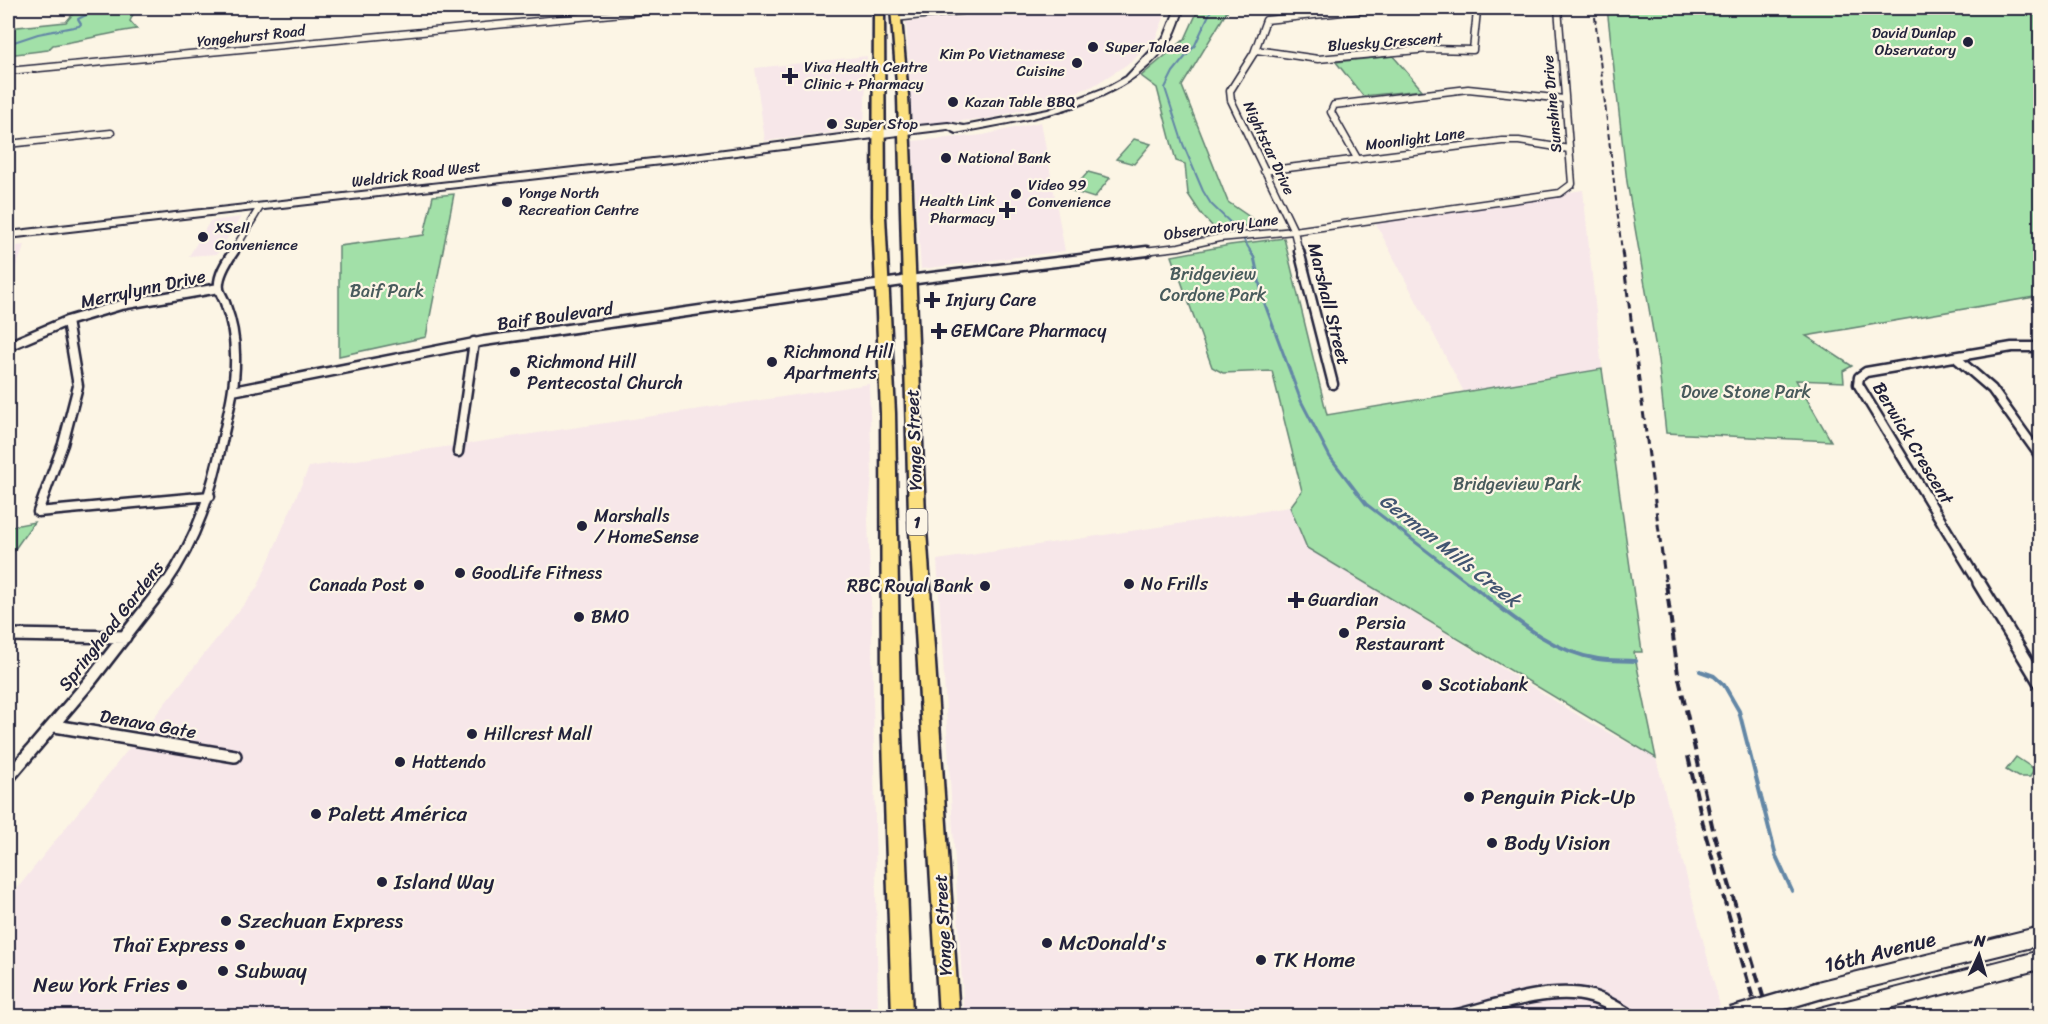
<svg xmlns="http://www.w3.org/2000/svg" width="2048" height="1024" font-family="Sriracha,sans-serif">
	<rect width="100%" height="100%" fill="#fcf5e5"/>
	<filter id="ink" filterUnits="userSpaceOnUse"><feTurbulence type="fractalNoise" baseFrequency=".0167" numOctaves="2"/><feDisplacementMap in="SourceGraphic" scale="12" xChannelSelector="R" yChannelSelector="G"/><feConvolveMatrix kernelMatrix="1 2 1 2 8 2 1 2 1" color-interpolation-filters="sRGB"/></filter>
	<g filter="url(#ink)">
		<!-- built -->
		<path fill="#f7e7e9" d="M1042 8H1168L1155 40 1131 62 1093 86 1045 104 992 118 912 126 906 22Z
			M867 56 864 126 856 130 765 141 755 68Z
			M1041 122 1065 251 921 269 912 141 983 135Z
			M1583 190 1602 369 1464 392 1375 222Z
			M241 217 217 254 189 256 210 221Z
			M25 245 8 285V247Z
			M869 384 872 476 868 520 872 628 878 1016H8V900L257 588 309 467Z
			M1290 507 1308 548 1594 725 1656 758 1720 1006 1678 1016H964L937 560Z"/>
		<!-- green -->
		<path fill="#a2e0a8" stroke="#628172" stroke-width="1.5" d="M78 8H136L130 21 137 29C108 33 81 41 53 45L48 50 8 55V28L66 22Z
			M1199 8H1229L1182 86 1228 202 1260 224 1216 230 1202 215 1188 194 1185 164 1176 161 1157 88 1141 76 1185 39Z
			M1607 8H2040V296L1806 336 1852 366 1843 371 1844 382 1796 380 1831 441 1666 433 1658 360 1627 182Z
			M1393 56 1422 90 1363 96 1336 62Z
			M1134 139 1151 144 1134 164 1116 159Z
			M1088 172 1110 178 1094 198 1072 191Z
			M454 194 426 337 339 356V246L424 235 433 196Z
			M1284 238 1327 415 1602 369 1642 652H1634L1656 758 1307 548 1290 507 1302 491 1272 371 1223 373 1212 367 1172 256 1230 245Z
			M34 522 8 559V527Z
			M2016 757 2034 769 2030 777H2018L2006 770Z"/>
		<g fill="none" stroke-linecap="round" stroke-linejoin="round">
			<!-- stream-far2 -->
			<path stroke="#6387a6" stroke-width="2" d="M1212 8 1195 45 1173 72 1165 88 1183 144 1203 191 1211 204 1238 230 1251 252
				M8 44 38 34 79 26 81 24 78 19 98 9 92 8"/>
			<!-- stream-far1 -->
			<path stroke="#6387a6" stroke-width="3" d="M1250 251 1254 257 1263 299 1301 401 1330 457 1366 504 1471 585"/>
			<!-- stream -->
			<path stroke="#6387a6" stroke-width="4" d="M1469 583C1508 613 1548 651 1598 659 1610 661 1624 660 1636 661
				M1700 671 1714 676 1724 685 1739 711 1776 856 1792 891"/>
			<defs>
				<path id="minor-far2" d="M895 18 988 8
					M1256 50 1318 59 1429 49 1473 50 1477 11 1474 8
					M8 71 676 8
					M8 144 111 133
					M1358 160 1331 112 1334 105 1468 89 1564 99
					M1264 171 1502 141H1519L1569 149
					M233 252 260 207
					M1135 252 1179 247 1219 238 1294 231 1560 193 1572 184 1558 8
					M1299 252 1294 231 1231 100 1230 91 1254 53 1266 20 1381 8"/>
				<path id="minor-far1" d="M1299 251 1333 384
					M67 321 78 386 63 444 38 512 210 496
					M8 346 67 321 121 305 219 288
					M1955 357 1992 389 2040 456
					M233 391 484 341 924 278 1147 251
					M458 452 474 342
					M165 585C197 539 212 491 223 437 229 410 236 383 235 355 235 339 232 322 226 306 225 300 220 294 219 289 217 276 227 261 234 251
					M1980 585 1858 384 1859 377 1866 372 2012 347H2040"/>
				<path id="minor" d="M1979 583 2040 683
					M8 635 125 637
					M55 726 235 756
					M8 778 91 680 166 583
					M1455 1016C1494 1007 1538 989 1579 994 1597 996 1614 1006 1630 1016"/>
				<path id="tertiary" d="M1176 8H1184C1180 18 1177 29 1172 38 1127 108 1031 118 956 133L948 129 670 163 8 238V232L670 157 879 130 948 123 964 126 1048 110 1110 86 1126 77 1165 36Z"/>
				<path id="secondary" d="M2040 927V945L1821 999 1814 997 1812 990 1814 983 1821 981Z
					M2040 951V969L1858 1016H1815L1817 1009 1824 1007Z"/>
				<path id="primary" d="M874 8H884L885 216 895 413 900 708 912 1016H892L882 708 881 413 873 216Z
					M891 8H900L908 96 925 515 959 1016H939L909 515 898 96Z"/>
			</defs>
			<!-- minor-far2 casing -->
			<use href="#minor-far2" stroke="#22223b" stroke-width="9"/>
			<!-- minor-far1 casing -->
			<use href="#minor-far1" stroke="#22223b" stroke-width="13"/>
			<!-- minor casing -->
			<use href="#minor" stroke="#22223b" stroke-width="16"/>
			<!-- tertiary casing -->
			<use href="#tertiary" stroke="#22223b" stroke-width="4"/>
			<!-- secondary casing -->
			<use href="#secondary" stroke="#22223b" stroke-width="4"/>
			<!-- primary casing -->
			<use href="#primary" stroke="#22223b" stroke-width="5"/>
			<!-- minor-far2 -->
			<use href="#minor-far2" stroke="#fcf5e5" stroke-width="6"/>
			<!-- minor-far1 -->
			<use href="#minor-far1" stroke="#fcf5e5" stroke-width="8"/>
			<!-- minor -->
			<use href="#minor" stroke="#fcf5e5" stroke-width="11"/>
			<!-- tertiary -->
			<use href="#tertiary" fill="#fcf5e5" fill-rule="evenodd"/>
			<!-- secondary -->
			<use href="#secondary" fill="#fcf5e5" fill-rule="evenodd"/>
			<!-- primary -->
			<use href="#primary" fill="#fce080" fill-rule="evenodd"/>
			<!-- rail-far2 -->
			<path stroke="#22223b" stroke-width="2" stroke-dasharray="6 3" stroke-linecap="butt" d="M1594 8 1622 252"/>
			<!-- rail-far1 -->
			<path stroke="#22223b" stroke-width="3" stroke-dasharray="8 4.5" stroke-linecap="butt" d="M1622 251 1666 585"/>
			<!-- rail -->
			<path stroke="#22223b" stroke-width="4" stroke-dasharray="11 5" stroke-linecap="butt" d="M1666 583 1678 674 1714 834 1769 1016
				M1688 756 1705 833 1758 1016"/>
			<defs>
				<path id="secondary-bridge" d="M1732 1016 1821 990"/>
			</defs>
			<!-- secondary-bridge casing -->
			<use href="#secondary-bridge" stroke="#22223b" stroke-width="21" stroke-linecap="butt"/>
			<!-- secondary-bridge -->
			<use href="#secondary-bridge" stroke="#fcf5e5" stroke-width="16"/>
		</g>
	</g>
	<!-- markers -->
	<g fill="#22223b" stroke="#fcf5e5" stroke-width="2">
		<circle cx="1968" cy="42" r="6"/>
		<circle cx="1093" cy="47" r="6"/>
		<circle cx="1077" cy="63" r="6"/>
		<path d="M787 67h6v6h6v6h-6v6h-6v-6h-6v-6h6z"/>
		<circle cx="953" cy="102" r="6"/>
		<circle cx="832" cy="124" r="6"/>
		<circle cx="946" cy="158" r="6"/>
		<circle cx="1016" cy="194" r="6"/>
		<circle cx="507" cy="202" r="6"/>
		<path d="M1004 201h6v6h6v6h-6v6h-6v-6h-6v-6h6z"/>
		<circle cx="203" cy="237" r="6"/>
		<path d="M929 291h6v6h6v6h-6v6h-6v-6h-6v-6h6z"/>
		<path d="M936 322h6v6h6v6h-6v6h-6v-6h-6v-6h6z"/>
		<circle cx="772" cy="362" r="6"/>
		<circle cx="515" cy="372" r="6"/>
		<circle cx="582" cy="526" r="6"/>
		<circle cx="460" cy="573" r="6"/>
		<circle cx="1129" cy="584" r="6"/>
		<circle cx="419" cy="585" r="6"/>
		<circle cx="985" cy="586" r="6"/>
		<path d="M1293 591h6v6h6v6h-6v6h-6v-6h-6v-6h6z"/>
		<circle cx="579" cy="617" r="6"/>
		<circle cx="1344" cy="633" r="6"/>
		<circle cx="1427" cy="685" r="6"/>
		<circle cx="472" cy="734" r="6"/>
		<circle cx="400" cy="762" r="6"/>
		<circle cx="1469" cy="797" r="6"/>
		<circle cx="316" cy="814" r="6"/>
		<circle cx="1492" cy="843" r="6"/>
		<circle cx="382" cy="882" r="6"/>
		<circle cx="226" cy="921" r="6"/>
		<circle cx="1047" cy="943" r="6"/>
		<circle cx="240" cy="945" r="6"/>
		<circle cx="1261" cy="960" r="6"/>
		<circle cx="223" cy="971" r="6"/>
		<circle cx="182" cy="985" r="6"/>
	</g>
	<g text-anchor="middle" stroke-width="4.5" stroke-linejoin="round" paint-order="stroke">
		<!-- far-poi labels -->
		<g font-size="15" fill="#22223b" stroke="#fcf5e5" text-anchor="start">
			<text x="1956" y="38" text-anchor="end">David Dunlap<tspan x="1956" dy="17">Observatory</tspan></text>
			<text x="1105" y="52">Super Talaee</text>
			<text x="1065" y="59" text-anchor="end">Kim Po Vietnamese<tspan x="1065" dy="17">Cuisine</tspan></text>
			<text x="804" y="72">Viva Health Centre<tspan x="804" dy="17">Clinic + Pharmacy</tspan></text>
			<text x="965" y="107">Kazan Table BBQ</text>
			<text x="844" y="129">Super Stop</text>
			<text x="958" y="163">National Bank</text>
			<text x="1028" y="190">Video 99<tspan x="1028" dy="17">Convenience</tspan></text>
			<text x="519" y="198">Yonge North<tspan x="519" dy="17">Recreation Centre</tspan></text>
			<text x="995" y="206" text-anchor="end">Health Link<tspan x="995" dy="17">Pharmacy</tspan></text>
			<text x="215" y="233">XSell<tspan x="215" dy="17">Convenience</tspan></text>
		</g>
		<!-- far-street labels -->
		<g font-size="15" fill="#22223b" stroke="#fcf5e5">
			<text transform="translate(251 36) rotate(-6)" y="5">Yongehurst Road</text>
			<text transform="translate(1385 42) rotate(-4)" y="5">Bluesky Crescent</text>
			<text transform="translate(1552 104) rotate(-95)" y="5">Sunshine Drive</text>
			<text transform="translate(1415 139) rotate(-7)" y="5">Moonlight Lane</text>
			<text transform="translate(1269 148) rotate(65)" y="5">Nightstar Drive</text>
			<text transform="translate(416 174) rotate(-7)" y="5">Weldrick Road West</text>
			<text transform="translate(1221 227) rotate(-8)" y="5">Observatory Lane</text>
		</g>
		<!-- shield labels -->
		<rect fill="#fcf5e5" stroke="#63616e" stroke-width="1.5" x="906.5" y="509" width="21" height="26" rx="4.5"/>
		<g font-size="16" font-weight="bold" fill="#22223b">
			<text x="917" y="528">1</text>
		</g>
		<!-- park labels -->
		<g font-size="18" fill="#485b5c" stroke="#fcf5e5">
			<text x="1213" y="280">Bridgeview<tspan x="1213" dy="21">Cordone Park</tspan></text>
			<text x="387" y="297">Baif Park</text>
			<text x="1746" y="398">Dove Stone Park</text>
			<text x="1517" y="490">Bridgeview Park</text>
		</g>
		<!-- street labels -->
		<g font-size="18" fill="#22223b" stroke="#fcf5e5">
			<text transform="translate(143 289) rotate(-12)" y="6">Merrylynn Drive</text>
			<text transform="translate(1329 304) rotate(76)" y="6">Marshall Street</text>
			<text transform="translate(555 316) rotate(-8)" y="6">Baif Boulevard</text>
			<text transform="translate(914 440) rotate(-92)" y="6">Yonge Street</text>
			<text transform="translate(1913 443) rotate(59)" y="6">Berwick Crescent</text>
			<text transform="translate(111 626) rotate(-52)" y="6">Springhead Gardens</text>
			<text transform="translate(148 724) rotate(10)" y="6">Denava Gate</text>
			<text transform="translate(943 925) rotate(-93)" y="6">Yonge Street</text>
		</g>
		<!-- poi labels -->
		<g font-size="18" fill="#22223b" stroke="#fcf5e5" text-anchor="start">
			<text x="946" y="306">Injury Care</text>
			<text x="951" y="337">GEMCare Pharmacy</text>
			<text x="784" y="358">Richmond Hill<tspan x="784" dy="21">Apartments</tspan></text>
			<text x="527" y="368">Richmond Hill<tspan x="527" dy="21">Pentecostal Church</tspan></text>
			<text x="594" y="522">Marshalls<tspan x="594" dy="21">/ HomeSense</tspan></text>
			<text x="472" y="579">GoodLife Fitness</text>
			<text x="1141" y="590">No Frills</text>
			<text x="407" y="591" text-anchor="end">Canada Post</text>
			<text x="973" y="592" text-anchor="end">RBC Royal Bank</text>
			<text x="1308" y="606">Guardian</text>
			<text x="591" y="623">BMO</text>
			<text x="1356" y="629">Persia<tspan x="1356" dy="21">Restaurant</tspan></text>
			<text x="1439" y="691">Scotiabank</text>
			<text x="484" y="740">Hillcrest Mall</text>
			<text x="412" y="768">Hattendo</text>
		</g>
		<!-- water labels -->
		<g font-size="20" font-style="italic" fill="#425571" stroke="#fcf5e5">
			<text transform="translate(1450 550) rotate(38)" y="7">German Mills Creek</text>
		</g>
		<!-- near-poi labels -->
		<g font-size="21" fill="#22223b" stroke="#fcf5e5" text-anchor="start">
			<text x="1481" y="804">Penguin Pick-Up</text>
			<text x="328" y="821">Palett América</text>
			<text x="1504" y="850">Body Vision</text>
			<text x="394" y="889">Island Way</text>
			<text x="238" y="928">Szechuan Express</text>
			<text x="1059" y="950">McDonald's</text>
			<text x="228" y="952" text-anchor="end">Thaï Express</text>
			<text x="1273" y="967">TK Home</text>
			<text x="235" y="978">Subway</text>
			<text x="170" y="992" text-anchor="end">New York Fries</text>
		</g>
		<!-- near-street labels -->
		<g font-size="21" fill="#22223b" stroke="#fcf5e5">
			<text transform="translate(1880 952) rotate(-14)" y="7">16th Avenue</text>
		</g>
	</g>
	<!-- margin -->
	<rect width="2048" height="1024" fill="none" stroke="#fcf5e5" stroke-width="30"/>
	<rect x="15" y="15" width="2018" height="994" fill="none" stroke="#22223b" stroke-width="2" filter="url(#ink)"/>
	<!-- north arrow -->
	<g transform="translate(1979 955) rotate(4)" stroke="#fcf5e5" stroke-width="4.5" paint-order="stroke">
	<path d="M0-4.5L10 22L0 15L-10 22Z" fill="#22223b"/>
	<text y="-9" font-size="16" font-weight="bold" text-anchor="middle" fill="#22223b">N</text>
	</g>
</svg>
